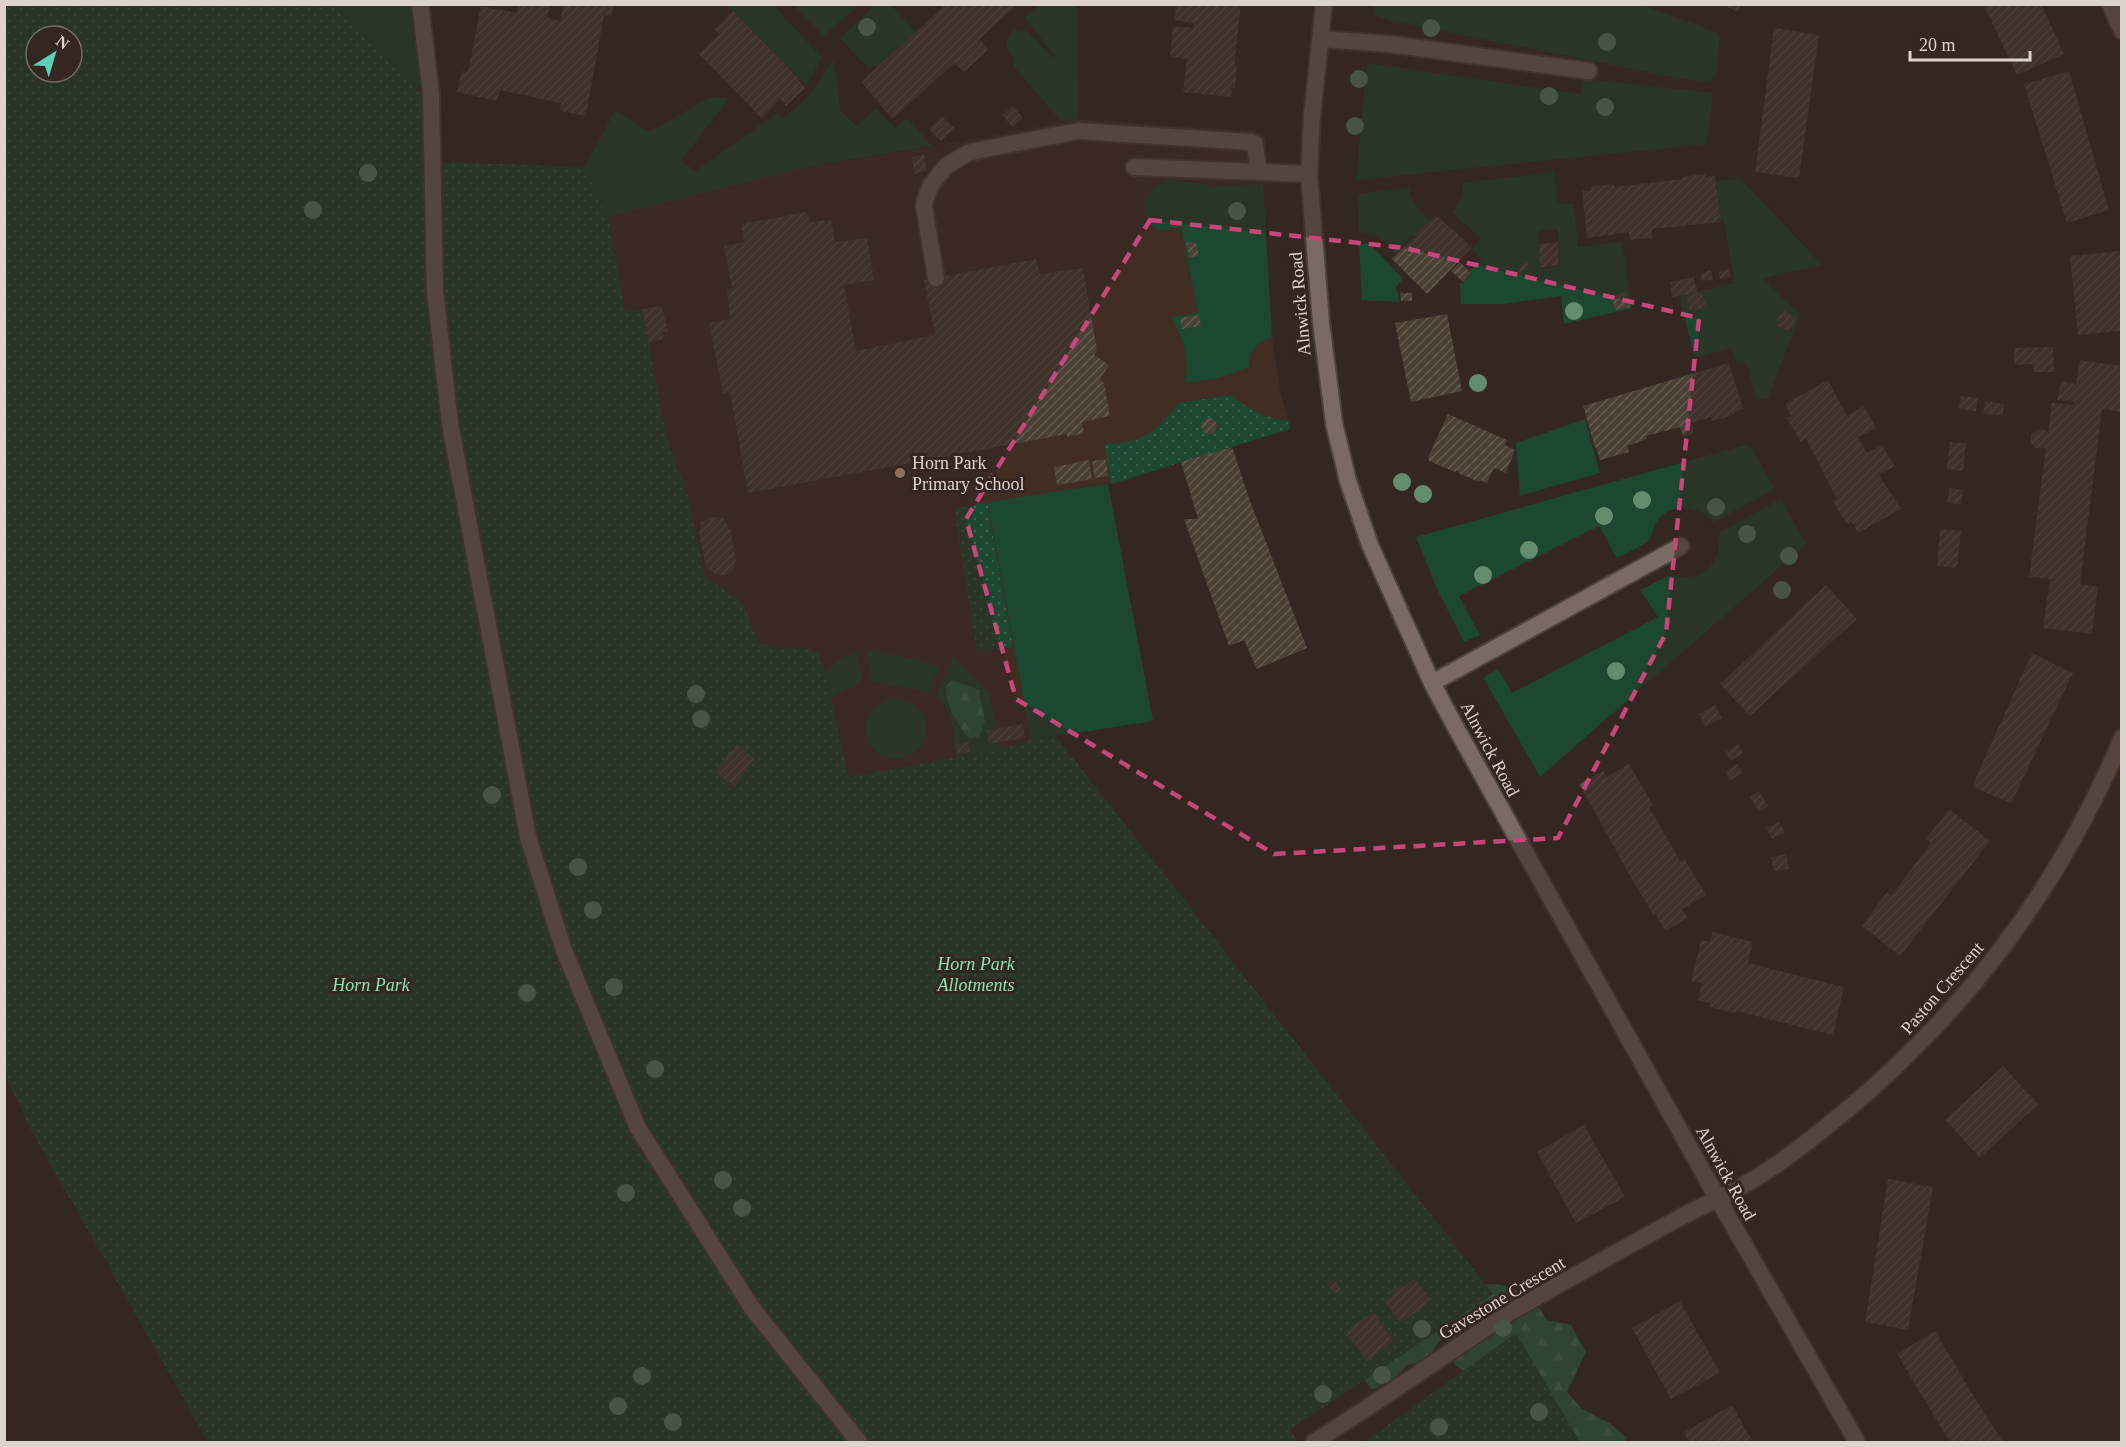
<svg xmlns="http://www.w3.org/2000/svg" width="2126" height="1447" font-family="Georgia,serif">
	<defs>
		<pattern id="forest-firs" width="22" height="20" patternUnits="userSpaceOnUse" patternTransform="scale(1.5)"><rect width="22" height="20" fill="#2a6848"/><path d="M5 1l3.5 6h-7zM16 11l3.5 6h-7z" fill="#487d61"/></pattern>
		<pattern id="park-dots" width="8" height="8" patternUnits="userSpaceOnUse" patternTransform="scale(1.5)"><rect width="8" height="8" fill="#1c4730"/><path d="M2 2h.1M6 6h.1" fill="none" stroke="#3c614d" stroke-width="1.8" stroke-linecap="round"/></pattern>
		<pattern id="building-hatch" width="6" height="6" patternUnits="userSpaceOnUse" patternTransform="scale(1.5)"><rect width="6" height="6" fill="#4b4035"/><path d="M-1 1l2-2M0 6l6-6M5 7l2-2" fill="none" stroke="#645b51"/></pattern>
	</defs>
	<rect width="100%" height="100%" fill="#342721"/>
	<!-- built -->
	<path fill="#412d24" d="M1078 119 1265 132V152L1260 155H1252L1249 183 1263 184 1272 338 1280 390 1290 429 1108 484 1153 721 1031 740 1001 749 848 777 713 809 608 217 811 166 907 151Z"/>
	<!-- grass -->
	<path fill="#1c4730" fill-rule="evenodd" d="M330 5H415L422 83 416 91Z
		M727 5H773L822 58 806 85Z
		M794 5H860L824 35Z
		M875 5H891L916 32 877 67 874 65 869 69 840 38Z
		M1039 5H1077L1078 119 1061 121 1014 67 1013 58 1007 49V41L1014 30 1029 32 1052 57H1056L1025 18Z
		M1374 5H1641L1716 32 1719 39 1716 78H1713V82L1683 79 1392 21 1373 15Z
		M831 62H834L840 110 856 126 876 109 895 128 907 118 932 146 811 166 608 217 585 167 615 110 649 132 709 98H729L681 161 696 171 776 114 785 117 809 96Z
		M1367 63 1580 94 1583 79 1713 93 1707 144 1356 180Z
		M1555 172 1557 203 1573 204 1578 247 1622 242 1632 308 1564 324 1561 296 1503 304H1461L1460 282 1464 284 1463 282 1471 274 1470 271 1482 259 1472 250 1481 238 1452 213 1464 195 1462 183ZM1558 229 1560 266 1541 269 1538 230Z
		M1741 179 1822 265 1762 278 1800 315 1768 398 1757 400 1746 362 1737 364 1731 348 1695 358 1679 296 1735 283 1723 219H1720L1716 181Z
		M1166 180 1222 186 1263 184 1272 338 1260 342 1250 354 1249 367C1228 376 1209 381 1186 383 1188 355 1185 342 1171 317L1198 313 1181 227C1175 227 1168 230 1162 230 1157 230 1153 227 1150 223 1136 207 1149 187 1166 180Z
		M1409 188 1414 204 1430 221 1427 224 1426 223 1416 235 1417 237 1412 235 1396 253 1377 235 1359 232 1357 194Z
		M1359 242 1370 244 1403 279 1396 287 1400 302 1362 300Z
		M1585 419 1600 473 1520 496 1516 443Z
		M1745 445 1753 450 1774 487 1771 491 1714 522C1698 506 1672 500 1657 521 1653 526 1653 534 1650 539 1645 545 1625 554 1617 558L1599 526 1459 596 1480 635 1464 642 1437 589 1416 537Z
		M1108 484 1153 721 1031 740 988 502Z
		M1781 499 1804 540 1806 543 1803 547 1540 777 1484 679 1486 676 1498 669 1512 693 1658 617 1640 590C1649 586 1660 579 1670 576 1675 574 1682 578 1688 577 1712 575 1722 553 1719 532Z
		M866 650 921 660 939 667 928 692 872 682Z
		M857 651 862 681 831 697 825 672 843 657Z
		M953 657 989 692 1001 749 956 757C953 731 955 715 936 695Z
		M866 729a30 30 0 1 1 60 0a30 30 0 1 1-60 0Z"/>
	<!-- forest -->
	<path fill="url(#forest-firs)" d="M952 680 979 690 985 721 980 736 970 739C958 725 945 706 946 686Z
		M1499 1284C1523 1292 1534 1298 1547 1320L1571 1325 1586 1352 1567 1392 1581 1408 1611 1424 1627 1438 1625 1442H1382L1475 1379 1455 1365 1446 1335 1438 1343 1430 1355 1421 1362 1407 1365 1394 1379 1372 1390 1360 1375 1473 1285Z"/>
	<!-- park -->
	<path fill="url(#park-dots)" fill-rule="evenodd" d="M5 5H336L416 91 440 97 441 162 585 167 608 217 625 311 642 309 666 435 688 497 705 578 734 594 745 609 758 643 774 648H809L819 653 825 672 848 777 1001 749 1031 740 1056 736 1493 1294 1290 1430 1299 1442H208L32 1132 5 1075ZM36 36H72V72H36Z
		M1231 395C1249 410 1265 418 1288 421L1290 429 1111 484 1105 444C1141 444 1159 431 1178 403Z
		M987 502 1013 647 977 652 954 509Z
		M1516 1333 1580 1442H1364Z"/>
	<!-- building -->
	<path fill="url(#building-hatch)" d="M518 4H550L547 18 560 21 563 4H614L611 17 604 15 586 116 560 111 561 103 500 90 497 101 457 92 462 71 468 72 481 6 517 13Z
		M946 4H1018L980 39 988 50 964 72 954 63 893 119 861 82Z
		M1176 4H1241L1234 65H1237L1235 88H1232L1231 97 1183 92 1187 59 1170 57 1173 26 1193 28V23L1175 20Z
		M1721 4H1741L1738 12Z
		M1983 4H2041L2064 54 2017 75Z
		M733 11 800 80 799 81 805 88 786 106 780 99 761 118 699 54 720 34 714 29Z
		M1774 28 1819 35 1799 178 1755 172Z
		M2069 71 2109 210 2067 223 2024 84Z
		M1013 106 1023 118 1012 127 1002 115Z
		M942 116 954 128 941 141 929 129Z
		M924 155 927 171 914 174 912 157Z
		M1705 174V177L1715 176 1721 222 1652 229V238L1630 240 1629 232 1587 238 1582 191 1591 190 1590 187 1614 184 1615 187 1682 179V177Z
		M807 212 810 222 831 220 835 242 867 238 874 280 844 285 856 351 935 335 924 280 1036 259 1040 274 1083 268 1097 350 1094 355 1109 365 1099 380 1104 383 1110 416 1082 422 1084 433 1067 437V434L748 493 730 392 723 393 709 323 730 319 727 289 732 288 724 246 744 242 741 224Z
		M1436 215 1472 247 1427 294 1392 259 1413 238 1414 239 1417 237 1415 235 1426 223 1427 224Z
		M1196 242 1199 256 1190 257 1186 243Z
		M1558 242 1559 265 1540 268 1539 244Z
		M2121 251V331L2078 335 2070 256Z
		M1460 262 1471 273 1463 282 1451 271Z
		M1528 263 1529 269 1519 272 1518 265Z
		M1729 269 1731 276 1720 279 1718 272Z
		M1711 270 1713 280 1702 281 1701 273Z
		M1694 277 1697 293 1672 297 1670 282Z
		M1626 292 1630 307 1615 310 1612 295Z
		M1702 292 1706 307 1690 312 1686 296Z
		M1400 293H1412V301H1401Z
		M662 306 668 332H663L664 339 649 342 642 309Z
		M1782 310 1796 317 1789 331 1775 325Z
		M1447 314 1462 391 1411 402 1395 323Z
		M1199 315 1201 326 1182 329 1180 318Z
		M2053 347 2054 372H2034L2033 364 2014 365V348Z
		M2080 360 2121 366V412L2102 409 2080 584 2098 587 2092 634 2043 628 2050 579 2029 577 2046 448H2035L2031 443V435L2038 429 2048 431 2052 403 2074 405V402L2057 400 2061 381 2076 384Z
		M1729 363 1743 409 1734 412V415L1712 421 1711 417 1691 423 1694 433 1683 436 1680 427 1646 436 1647 439 1627 446 1629 452 1600 460 1596 447 1595 448 1583 406Z
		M1828 380 1847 416 1864 406 1876 428 1858 437 1867 453 1882 445 1895 466 1879 475 1901 509 1858 533 1852 522 1847 525 1833 501 1837 499 1806 439 1801 442 1787 418 1791 416 1785 404Z
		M1961 396 1978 398 1976 411 1959 409Z
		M1985 401 2004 404 2003 416 1983 414Z
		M1448 414 1507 440 1505 445 1515 450 1506 473 1494 468 1487 483 1480 480 1479 482 1458 473V470L1455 472 1429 461 1428 458Z
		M1201 426a8 8 0 1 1 16 0a8 8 0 1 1-16 0Z
		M1950 442 1966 443 1963 471 1947 469Z
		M1232 447 1250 501 1307 648 1257 669 1244 640 1229 646 1184 519H1198L1181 462Z
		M1106 459 1108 476 1095 478 1092 461Z
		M1089 460 1092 479 1057 485 1054 467Z
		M1950 488 1963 490 1961 505 1947 502Z
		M712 517 723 518 730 529 736 559 733 571 724 576 713 573 706 566 699 534 701 522Z
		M1940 529 1961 531 1957 568 1937 566Z
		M1826 585 1857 619 1750 716 1720 684Z
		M2032 653 2073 673 2011 804 1972 786Z
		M1715 705 1722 718 1706 727 1699 714Z
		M1023 724 1025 738 989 744 987 730Z
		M969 742 970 752 957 754 955 745Z
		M1738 744 1743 753 1731 761 1725 752Z
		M737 745 755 759 734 787 715 772Z
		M1629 764 1653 805 1649 807 1681 862 1685 860 1706 895 1682 909 1688 918 1666 931 1656 915 1654 916 1637 888 1579 784 1603 771 1607 777Z
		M1737 764 1743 773 1730 780 1725 771Z
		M1759 791 1768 806 1759 812 1750 797Z
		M1949 809 1990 841 1900 956 1862 926 1887 892 1891 896 1931 843 1926 839Z
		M1779 822 1785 832 1772 839 1766 828Z
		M1786 854 1789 869 1774 871 1771 857Z
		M1713 932 1753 942 1748 963 1844 987 1833 1035 1740 1012 1736 1011V1013L1709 1007 1710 1003 1697 1000 1702 983 1691 981 1701 940 1710 942Z
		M2003 1066 2038 1104 1980 1158 1945 1120Z
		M1584 1125 1625 1197 1576 1223 1537 1152Z
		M1888 1179 1933 1187 1908 1330 1865 1322Z
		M1415 1279 1431 1301 1401 1323 1385 1301 1394 1294 1391 1291 1400 1284 1402 1288Z
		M1334 1280 1341 1289 1336 1294 1327 1285Z
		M1680 1301 1720 1373 1671 1399 1632 1328Z
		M1373 1312 1394 1341 1367 1361 1346 1331Z
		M1935 1331 1971 1392 2003 1442H1950L1897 1354Z
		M1732 1405 1753 1442H1689L1684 1432Z"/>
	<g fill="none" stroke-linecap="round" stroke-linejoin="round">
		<defs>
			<path id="service" d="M1321 39 1389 44 1589 71
				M1134 167 1309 174
				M936 278 924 207 925 200 931 185 946 166 968 153 980 150 1078 131 1251 142 1255 144 1258 171
				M1432 683 1681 546"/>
			<path id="minor" d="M420 4 431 94 435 291 450 424 528 837 563 948 638 1128 752 1308 859 1442
				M1324 4 1312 116 1309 174 1321 322 1334 423 1348 481 1370 545 1432 683 1455 726 1718 1199 1857 1442
				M2110 4 2122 31
				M1314 1442C1362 1412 1409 1380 1456 1348 1475 1336 1493 1322 1512 1311 1569 1279 1627 1246 1685 1215 1706 1204 1728 1195 1749 1182 1782 1163 1812 1138 1842 1114 1967 1011 2060 887 2122 738"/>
		</defs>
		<!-- service casing -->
		<use href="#service" stroke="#4e423d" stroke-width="20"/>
		<!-- minor casing -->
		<use href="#minor" stroke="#4e423d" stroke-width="20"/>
		<!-- service -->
		<use href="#service" stroke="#7a6a63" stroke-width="16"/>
		<!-- minor -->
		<use href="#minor" stroke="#7a6a63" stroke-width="16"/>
	</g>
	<!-- trees -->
	<g fill="#628e6f">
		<circle cx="867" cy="27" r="9"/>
		<circle cx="1431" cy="28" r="9"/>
		<circle cx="1607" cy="42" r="9"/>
		<circle cx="1359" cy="79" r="9"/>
		<circle cx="1549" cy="96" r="9"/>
		<circle cx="1605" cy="107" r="9"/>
		<circle cx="1355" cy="126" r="9"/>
		<circle cx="368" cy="173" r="9"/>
		<circle cx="313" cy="210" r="9"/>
		<circle cx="1237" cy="211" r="9"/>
		<circle cx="1574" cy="311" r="9"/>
		<circle cx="1478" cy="383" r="9"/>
		<circle cx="1402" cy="482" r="9"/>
		<circle cx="1423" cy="494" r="9"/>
		<circle cx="1642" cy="500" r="9"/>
		<circle cx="1716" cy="507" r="9"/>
		<circle cx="1604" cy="516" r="9"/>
		<circle cx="1747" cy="534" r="9"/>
		<circle cx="1529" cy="550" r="9"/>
		<circle cx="1789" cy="556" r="9"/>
		<circle cx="1483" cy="575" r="9"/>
		<circle cx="1782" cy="590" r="9"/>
		<circle cx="1616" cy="671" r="9"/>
		<circle cx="696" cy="694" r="9"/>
		<circle cx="701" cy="719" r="9"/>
		<circle cx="492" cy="795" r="9"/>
		<circle cx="578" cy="867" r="9"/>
		<circle cx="593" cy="910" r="9"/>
		<circle cx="614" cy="987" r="9"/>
		<circle cx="527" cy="993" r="9"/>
		<circle cx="655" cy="1069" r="9"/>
		<circle cx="723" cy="1180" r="9"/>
		<circle cx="626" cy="1193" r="9"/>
		<circle cx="742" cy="1208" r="9"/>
		<circle cx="1503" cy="1328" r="9"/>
		<circle cx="1422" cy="1329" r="9"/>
		<circle cx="1382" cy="1375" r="9"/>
		<circle cx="642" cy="1376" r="9"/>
		<circle cx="1323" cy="1394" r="9"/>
		<circle cx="618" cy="1406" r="9"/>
		<circle cx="1539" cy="1412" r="9"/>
		<circle cx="673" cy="1422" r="9"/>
		<circle cx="1439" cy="1427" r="9"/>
	</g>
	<!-- marked area -->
	<path d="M0 0H2126V1447H0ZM1150 220 1405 248 1699 318 1666 633 1558 838 1274 854 1016 699 966 519Z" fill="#342721" fill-opacity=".55" fill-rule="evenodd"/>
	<path fill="none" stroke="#c84678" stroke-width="4.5" stroke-dasharray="12 8" stroke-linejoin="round" d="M1150 220 1405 248 1699 318 1666 633 1558 838 1274 854 1016 699 966 519Z"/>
	<!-- markers -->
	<circle fill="#8d6e63" stroke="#342721" stroke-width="2" cx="900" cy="473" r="6"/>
	<g text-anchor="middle" stroke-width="6" stroke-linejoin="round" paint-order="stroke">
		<!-- street labels -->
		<g font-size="18" fill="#dcd2ce" stroke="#342721">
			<text transform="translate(1300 304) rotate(-95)" y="6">Alnwick Road</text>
			<text transform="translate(1490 749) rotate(62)" y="6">Alnwick Road</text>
			<text transform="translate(1942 988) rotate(-49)" y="6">Paston Crescent</text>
			<text transform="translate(1726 1173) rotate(61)" y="6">Alnwick Road</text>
			<text transform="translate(1502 1298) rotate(-31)" y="6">Gavestone Crescent</text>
		</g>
		<!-- poi labels -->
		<g font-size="18" fill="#dcd2ce" stroke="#342721" text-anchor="start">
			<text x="912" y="469">Horn Park<tspan x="912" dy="21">Primary School</tspan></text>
		</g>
		<!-- park labels -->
		<g font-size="18" font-style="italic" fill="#88e2af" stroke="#342721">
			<text x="976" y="970">Horn Park<tspan x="976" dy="21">Allotments</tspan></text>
			<text x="371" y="991">Horn Park</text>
		</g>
	</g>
	<!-- border -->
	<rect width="2126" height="1447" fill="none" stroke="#dcd2ce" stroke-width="12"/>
	<!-- north arrow -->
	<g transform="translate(54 54) rotate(37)"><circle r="28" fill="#342721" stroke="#776b66" stroke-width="1.5"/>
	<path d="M0-4.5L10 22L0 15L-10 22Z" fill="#5dceb9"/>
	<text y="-9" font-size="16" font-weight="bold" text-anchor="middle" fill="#dcd2ce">N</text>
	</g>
	<!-- scale -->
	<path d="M1910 51v9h120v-9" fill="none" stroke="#dcd2ce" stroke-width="3"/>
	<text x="1919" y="51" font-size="18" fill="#dcd2ce" stroke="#342721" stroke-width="4.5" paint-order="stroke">20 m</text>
</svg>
